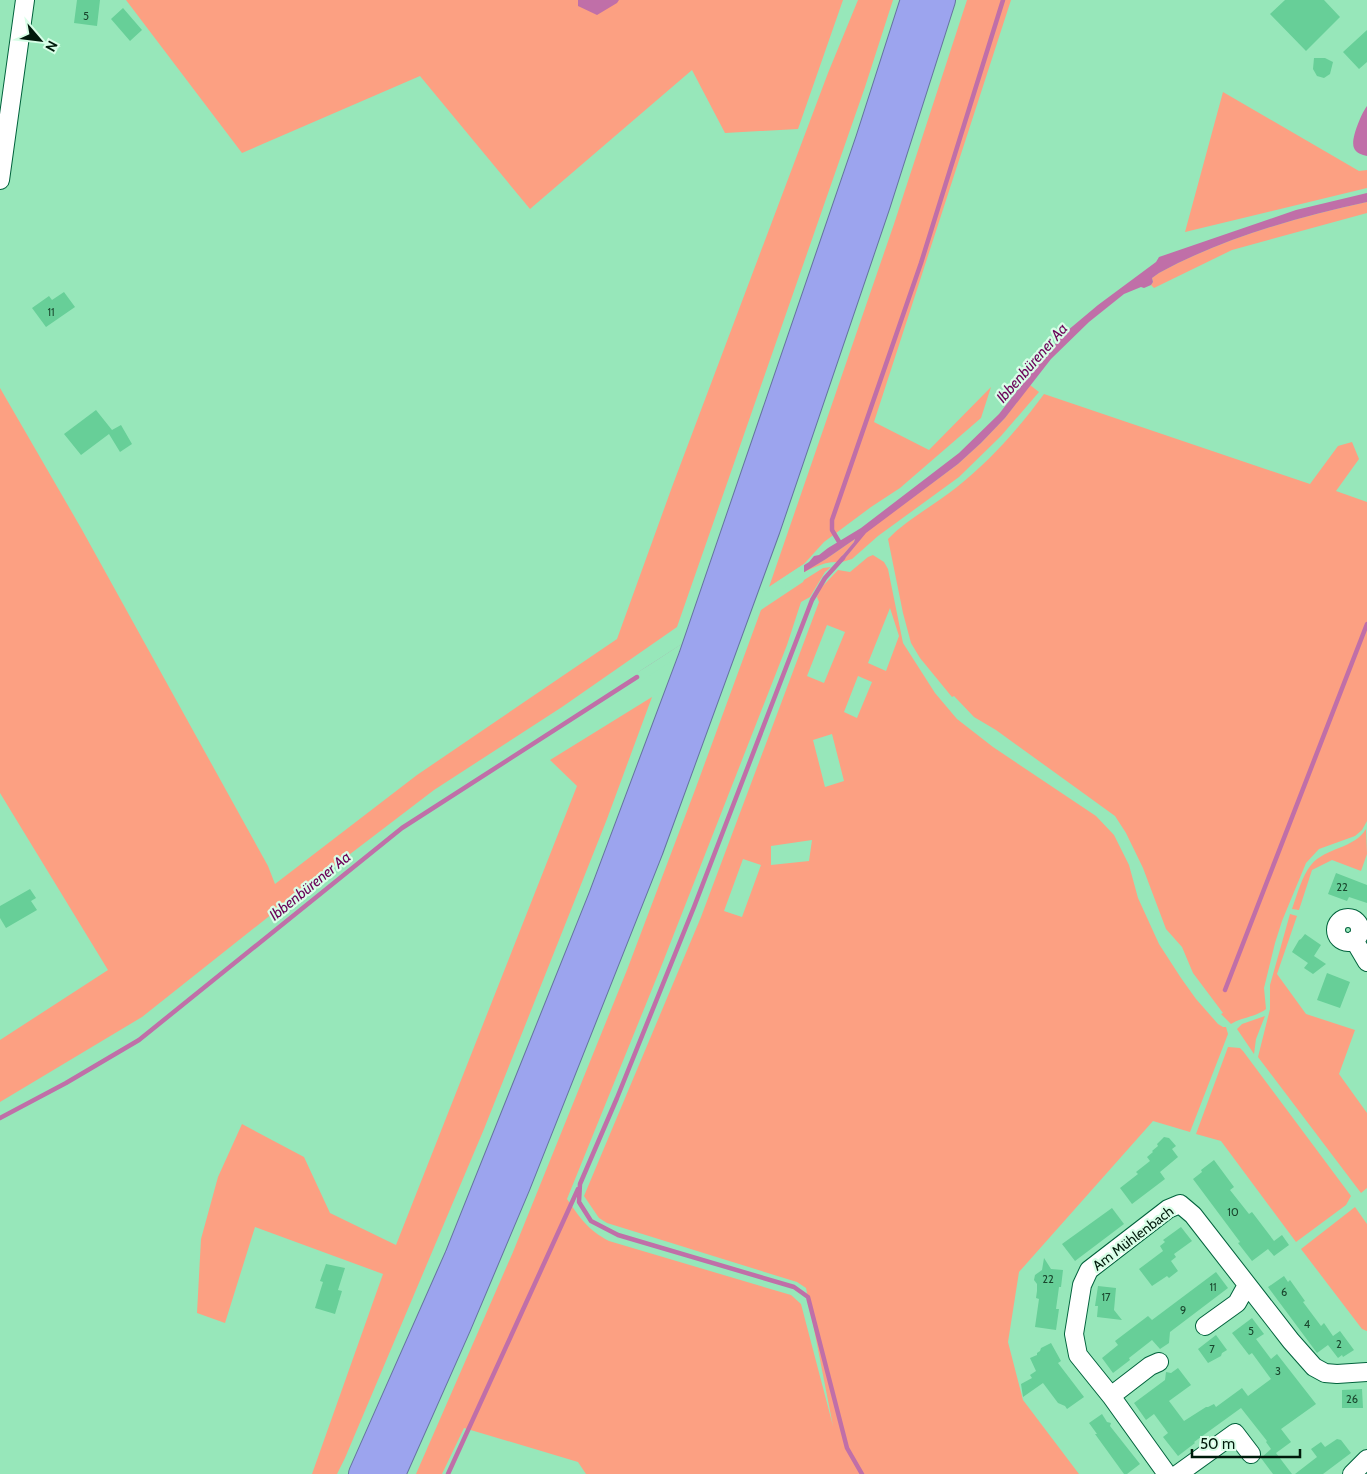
<svg xmlns="http://www.w3.org/2000/svg" width="1367" height="1474" font-family="Cabin,sans-serif">
	<rect width="100%" height="100%" fill="#97e7ba"/>
	<!-- green -->
	<path fill="#fca082" fill-rule="evenodd" d="M126 0H843L798 129 725 133 692 70 530 209 420 76 242 153Z
		M858 0H893L865 87 677 627 562 707 434 790 282 906 142 1017 0 1102V1040L108 970 0 793V388L81 528 268 866 275 884 417 775 617 639 672 487 828 73Z
		M967 0H1011L874 422 929 450 991 387 981 418 900 488 871 507 824 542 804 564 769 587 894 224Z
		M1223 92 1359 171 1367 170V188L1185 232Z
		M1367 202V213L1232 250 1154 288 1151 285 1153 282 1152 278 1159 273C1223 238 1295 218 1367 202Z
		M1030 385 1039 392 1001 436 959 477 878 536 852 559 842 562 865 533 958 464 981 443 1005 418Z
		M1044 394 1310 484 1338 446 1352 442 1359 459 1336 491 1367 502V821L1362 830 1355 836 1319 849 1306 863 1282 921 1275 943 1264 988 1266 1009C1256 1017 1242 1017 1231 1024L1221 1014 1223 1013 1193 973 1182 947 1166 929 1143 868 1126 833 1115 816 996 730 974 717 954 696 952 697 920 658 911 643 903 613 888 539C906 520 936 504 957 487 990 461 1019 428 1044 394Z
		M855 539 854 542 837 562C821 562 809 570 794 577L826 559Z
		M873 555 884 562 888 569 903 643 935 693 957 719 993 747 1096 816 1114 835 1129 865 1138 898 1159 944 1181 978 1196 999 1218 1024 1223 1027H1226L1228 1034 1190 1132 1153 1121 1019 1272 1008 1342 1023 1400 1079 1474H586L578 1462 464 1428 442 1474H416L513 1252 627 970 695 790 761 610 803 582 804 580 823 568 831 567 825 572 810 597 801 602 787 645 661 967 567 1199C580 1218 588 1230 609 1241L791 1295 801 1304 833 1426 806 1288 797 1282 607 1223 599 1218 584 1196 701 917 819 602 817 597 821 588 838 570 850 572 868 557ZM890 608 899 636 886 671 868 663ZM827 625 845 632 824 683 807 676ZM858 676 872 682 857 718 844 712ZM832 734 844 781 825 787 813 740ZM812 840 809 861 771 865V846ZM743 859 761 865 742 917 724 911Z
		M652 697 607 819 484 1129 345 1458 337 1474H312L383 1274 255 1227 225 1323 197 1313 201 1239 218 1177 242 1124 304 1157 330 1213 396 1245 577 786 550 760Z
		M1366 829 1367 854 1361 871 1332 860 1312 870 1299 910 1292 909C1297 895 1302 876 1311 865 1326 847 1354 849 1366 829Z
		M1290 914 1297 916 1277 974 1306 1014 1355 1030 1339 1074 1367 1113V1188L1361 1193 1258 1057 1270 1009V985Z
		M1265 1016 1256 1039 1254 1054 1237 1029 1242 1024Z
		M1228 1047 1240 1048 1243 1051 1351 1196 1346 1205 1296 1242 1221 1141 1196 1134Z
		M1355 1207 1367 1224V1331L1362 1329 1301 1249Z"/>
	<!-- water -->
	<path fill="#c06fa8" d="M578 0H619L617 3 597 15 578 6Z
		M1367 106V156C1362 155 1356 153 1354 148 1350 140 1362 112 1367 106Z
		M1367 193V202C1295 218 1223 238 1159 273L1152 278 1153 282 1151 285 1144 288 1141 287 1124 294 1089 322 1051 359 1005 418 981 443 958 464 866 533 842 562H837L854 542 855 539 826 559 637 673 809 562 814 556 819 555 828 548 861 528 959 453 999 414 1040 361 1067 331 1098 305 1156 262 1159 257 1296 210Z"/>
	<!-- pier -->
	<path fill="#97e7ba" d="M804 564V575L638 683 637 673Z"/>
	<g fill="none" stroke-linecap="round" stroke-linejoin="round">
		<!-- stream -->
		<path stroke="#c06fa8" stroke-width="4.5" d="M841 545 832 530V520L921 263 1003 0
			M843 558 825 578 812 600 694 907 617 1098 580 1184 579 1202 591 1221 618 1235 794 1287 808 1297 847 1448 862 1474
			M1225 990 1367 624
			M0 1118 66 1083 139 1040 402 828 637 677
			M448 1474 578 1189"/>
	</g>
	<!-- building -->
	<path fill="#67cf98" d="M77 0H100L97 26 74 23Z
		M1285 0H1324L1340 17 1306 51 1270 14Z
		M123 8 142 30 130 41 111 19Z
		M1367 30V62L1359 69 1343 52Z
		M1314 58H1325L1333 62 1330 74 1324 78 1317 76 1313 69Z
		M64 292 75 307 46 327 32 308 49 296 52 300Z
		M96 410 112 430 121 425 132 444 120 452 109 434 81 455 64 434Z
		M1336 873 1367 885V903L1349 897 1347 901 1328 894Z
		M30 889 36 898 31 901 37 910 6 928 0 918V906Z
		M1305 934 1321 945 1314 956 1326 964 1313 974 1304 968 1308 963 1292 952 1299 940 1301 939Z
		M1327 973 1350 982 1340 1008 1317 1000Z
		M1164 1137 1169 1138 1176 1146 1172 1149 1178 1157 1160 1172 1165 1179 1132 1204 1120 1188 1138 1174 1136 1172 1150 1161 1147 1157 1153 1152 1152 1151 1158 1146 1157 1144Z
		M1214 1160 1234 1187 1230 1190 1249 1214 1252 1212 1274 1241 1282 1235 1289 1245 1274 1256 1268 1249 1252 1261 1238 1243 1240 1242 1193 1179 1202 1172 1201 1170Z
		M1112 1208 1124 1224 1075 1261 1062 1244Z
		M1181 1227 1192 1241 1174 1254 1176 1257 1171 1261 1178 1271 1169 1278 1167 1276 1152 1286 1139 1269 1163 1251 1160 1246 1165 1242 1163 1240Z
		M1044 1258 1051 1269 1063 1270 1061 1287H1059L1056 1309H1059L1056 1330 1035 1327 1039 1299 1036 1298 1037 1291V1284L1034 1280 1035 1275 1042 1270Z
		M326 1264 345 1268 338 1290 342 1291 335 1314 315 1308 323 1282 320 1281Z
		M1216 1272 1228 1288 1170 1332 1169 1343 1160 1349 1152 1340 1129 1358 1130 1360 1113 1373 1102 1358 1118 1345 1115 1341 1148 1316 1152 1320Z
		M1284 1276 1288 1282 1290 1280 1305 1301 1303 1302 1321 1326 1324 1323 1333 1336 1340 1331 1354 1350 1343 1357 1342 1355 1338 1358 1328 1345 1317 1353 1268 1287Z
		M1098 1286 1116 1288 1114 1310 1122 1320 1097 1317 1098 1306H1095Z
		M1252 1318 1264 1334 1256 1339 1271 1359 1277 1354 1316 1404 1281 1429 1291 1442 1276 1453 1292 1474H1273L1261 1458 1271 1449 1266 1442 1267 1441 1241 1408 1194 1442 1195 1443 1178 1456 1163 1437 1168 1433 1154 1414 1146 1420 1134 1403 1165 1380 1166 1372 1171 1373 1178 1368 1191 1385 1169 1401 1184 1421 1206 1407H1208L1214 1404 1216 1407 1242 1388 1248 1396 1271 1379 1252 1353 1249 1355 1232 1333Z
		M1216 1335 1227 1350 1222 1353 1221 1356 1208 1363 1198 1349Z
		M1051 1343 1061 1361 1058 1363 1084 1397 1067 1409 1065 1406 1058 1403 1043 1383 1023 1397 1021 1384 1032 1378 1030 1375 1036 1371 1030 1358 1037 1355V1353L1040 1351 1041 1348Z
		M1362 1389 1363 1408H1342V1390Z
		M1102 1414 1107 1422 1111 1423 1110 1426 1140 1464 1127 1474H1124L1095 1434H1097L1089 1423Z
		M1337 1439 1341 1440 1351 1453 1323 1474H1295L1317 1457 1311 1449 1321 1442 1325 1447Z"/>
	<g fill="none" stroke-linecap="round" stroke-linejoin="round">
		<defs>
			<path id="street" d="M0 180 25 0
				M1336 930a12 12 0 1 1 24 0a12 12 0 1 1-24 0Z
				M1354 940 1367 962
				M1205 1326 1237 1303 1247 1285
				M1111 1396 1150 1366 1159 1362
				M1167 1474 1111 1396 1078 1355 1074 1334 1082 1285 1089 1270 1168 1209 1180 1204 1193 1215 1291 1341 1314 1367 1325 1373 1337 1374 1367 1372
				M1178 1474 1235 1433 1251 1454
				M1352 1474 1367 1459"/>
			<path id="highway" d="M363 1474 459 1257 603 897 693 657 870 140 915 0
				M391 1474 457 1325 516 1185 649 849 766 528 876 204 941 0"/>
		</defs>
		<!-- street casing -->
		<use href="#street" stroke="#01623c" stroke-width="20"/>
		<!-- highway casing -->
		<use href="#highway" stroke="#65749f" stroke-width="30"/>
		<!-- street -->
		<use href="#street" stroke="#fff" stroke-width="18"/>
		<!-- highway -->
		<use href="#highway" stroke="#9ca4ee" stroke-width="28"/>
	</g>
	<g text-anchor="middle" stroke-width="4.5" stroke-linejoin="round" paint-order="stroke">
		<!-- number labels -->
		<g font-size="11" fill="#1a472e">
			<text x="86" y="20">5</text>
			<text x="51" y="316">11</text>
			<text x="1342" y="891">22</text>
			<text x="1233" y="1216">10</text>
			<text x="1048" y="1283">22</text>
			<text x="1213" y="1291">11</text>
			<text x="1284" y="1296">6</text>
			<text x="1106" y="1301">17</text>
			<text x="1183" y="1314">9</text>
			<text x="1307" y="1328">4</text>
			<text x="1251" y="1335">5</text>
			<text x="1339" y="1348">2</text>
			<text x="1212" y="1353">7</text>
			<text x="1278" y="1375">3</text>
			<text x="1352" y="1403">26</text>
		</g>
		<!-- street labels -->
		<g font-size="14" fill="#001a0b" stroke="#d8fee7">
			<text transform="translate(1133 1238) rotate(-37)" y="5">Am Mühlenbach</text>
		</g>
		<!-- water labels -->
		<g font-size="15" font-style="italic" fill="#6b0258" stroke="#d8fee7">
			<text transform="translate(1032 363) rotate(-49)" y="5">Ibbenbürener Aa</text>
			<text transform="translate(310 886) rotate(-39)" y="5">Ibbenbürener Aa</text>
		</g>
	</g>
	<!-- north arrow -->
	<g transform="translate(40 40) rotate(118)" stroke="#d8fee7" stroke-width="4" paint-order="stroke">
	<path d="M0-4L9 19L0 12L-9 19Z" fill="#001a0b"/>
	<text y="-8" font-size="14" font-weight="bold" text-anchor="middle" fill="#001a0b">N</text>
	</g>
	<!-- scale -->
	<path d="M1192 1449v8h108v-8" fill="none" stroke="#001a0b" stroke-width="2.5"/>
	<text x="1200" y="1449" font-size="15" fill="#001a0b" stroke="#d8fee7" stroke-width="4" paint-order="stroke">50 m</text>
</svg>
